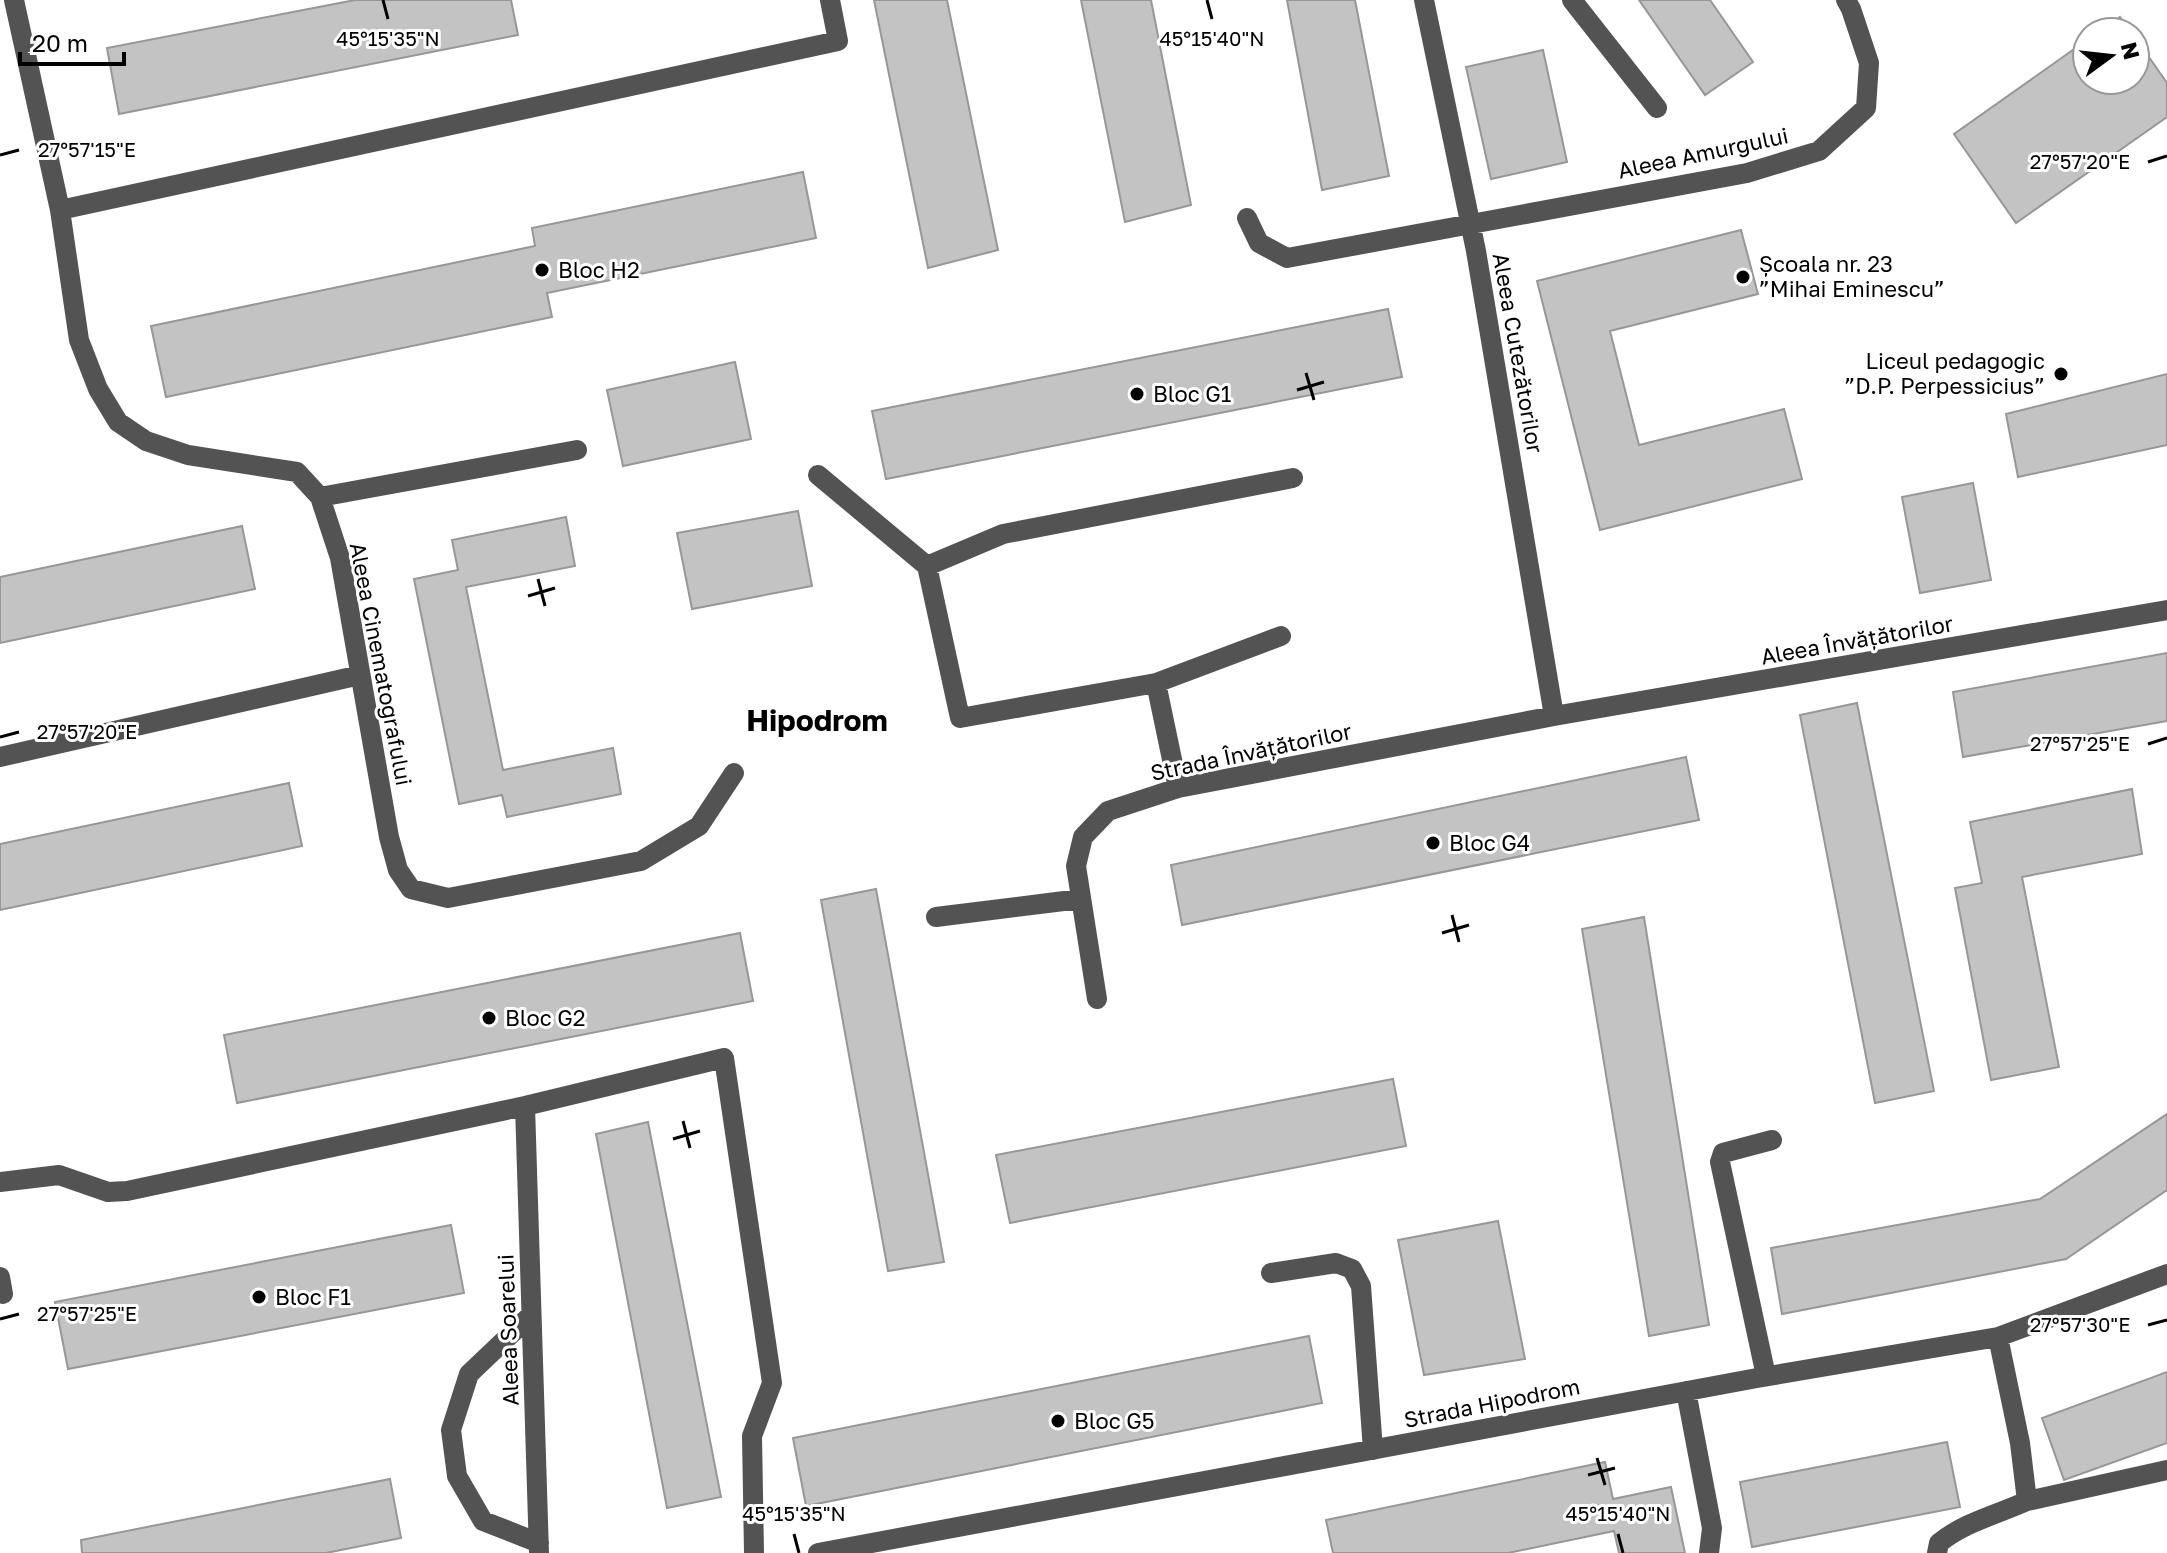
<svg xmlns="http://www.w3.org/2000/svg" width="2167" height="1553" font-family="'Golos Text',sans-serif">
	<rect width="100%" height="100%" fill="#fff"/>
	<!-- building -->
	<path fill="#c3c3c3" stroke="#979797" stroke-width="2" d="M355 0H511L518 35 119 114 107 48Z
		M874 0H947L998 250 928 268Z
		M1081 0H1151L1191 205 1125 222Z
		M1287 0H1355L1389 176 1322 190Z
		M1639 0H1710L1753 62 1705 95Z
		M2120 17 2131 32H2099Z
		M2135 37 2167 83V117L2016 223 1954 134 2087 40V80H2135Z
		M1543 50 1567 162 1491 179 1466 67Z
		M803 172 816 238 547 293 552 317 166 397 151 326 535 246 532 228Z
		M1741 230 1758 294 1610 331 1639 445 1784 409 1802 479 1600 530 1537 281Z
		M1388 309 1402 377 886 479 872 411Z
		M735 362 751 439 623 466 607 390Z
		M2167 374V445L2018 477 2006 414Z
		M1973 483 1991 580 1920 593 1902 497Z
		M798 511 812 586 692 609 677 533Z
		M566 517 575 566 466 587 503 770 613 748 621 794 507 817 502 795 459 804 414 579 458 570 452 540Z
		M242 526 255 589 0 643V577Z
		M2167 653V721L1963 757 1953 692Z
		M1857 703 1934 1091 1875 1103 1800 715Z
		M1686 757 1699 820 1182 925 1171 865Z
		M289 783 302 846 0 910V844Z
		M2132 789 2142 854 2022 877 2059 1067 1991 1080 1955 888 1982 883 1970 822Z
		M876 889 944 1262 888 1271 821 900Z
		M1644 917 1709 1325 1649 1336 1582 929Z
		M740 933 753 1001 237 1103 224 1035Z
		M1393 1079 1406 1146 1010 1223 996 1155Z
		M2167 1114V1190L2066 1259 1782 1314 1771 1248 2040 1199Z
		M648 1122 721 1497 667 1508 596 1134Z
		M1498 1221 1525 1359 1424 1375 1398 1240Z
		M451 1225 464 1293 68 1369 55 1302Z
		M1309 1336 1322 1403 806 1506 793 1438Z
		M2167 1372V1443L2064 1480 2042 1418Z
		M1947 1442 1960 1507 1752 1547 1740 1482Z
		M1605 1462 1613 1499 1671 1487 1685 1553H1619L1614 1531 1508 1553H1333L1326 1520Z
		M390 1479 401 1538 326 1553H82L81 1540Z"/>
	<g fill="none" stroke-linecap="round" stroke-linejoin="round">
		<!-- minor -->
		<path stroke="#535353" stroke-width="20" d="M14 0 60 210 79 340 98 389 118 422 146 441 188 455 297 472 320 497 340 558 389 837 398 870 411 889 448 898 641 861 699 826 734 773
			M1424 0 1476 251 1554 716
			M1572 0 1657 108
			M60 210 838 41 830 0
			M1247 218 1259 243 1287 258 1747 173 1819 151 1866 108 1869 63 1851 9 1846 0
			M818 475 927 566 1003 534 1293 478
			M320 497 577 450
			M927 566 960 718 1156 683 1281 636
			M1156 683 1178 788
			M0 757 360 675
			M936 917 1080 899
			M1097 999 1076 866 1083 837 1108 811 1178 788 1554 716 2167 610
			M525 1106 539 1553
			M0 1182 59 1175 108 1192 127 1191 525 1106 724 1058 772 1383 752 1436 754 1553
			M1271 1273 1336 1263 1352 1269 1361 1286 1373 1450
			M0 1277 3 1294
			M531 1315 469 1374 451 1430 457 1476 483 1521 539 1543
			M1766 1376 1720 1162 1723 1153 1772 1140
			M1686 1391 1712 1528 1709 1553
			M2027 1501 2167 1470
			M818 1553 1757 1378 1998 1337 2167 1274
			M1937 1553 1939 1543C1965 1522 1996 1515 2027 1501L2020 1443 1998 1337"/>
	</g>
	<!-- ticks -->
	<path fill="none" stroke="#000" stroke-width="3" d="M383 0 388 19M1207 0 1212 19M0 155 19 150M2148 162 2167 156M1306 373 1314 400M1297 390 1324 382M538 579 545 606M528 596 555 588M0 737 19 732M2148 744 2167 738M1452 915 1459 942M1442 933 1469 925M683 1121 690 1148M673 1139 700 1131M0 1319 19 1314M2148 1325 2167 1320M1597 1458 1605 1485M1588 1475 1615 1468M794 1534 799 1553M1618 1534 1623 1553"/>
	<!-- markers -->
	<g fill="#000" stroke="#fff" stroke-width="3">
		<circle cx="542" cy="270" r="8"/>
		<circle cx="1743" cy="277" r="8"/>
		<circle cx="2061" cy="374" r="8"/>
		<circle cx="1137" cy="394" r="8"/>
		<circle cx="1433" cy="843" r="8"/>
		<circle cx="489" cy="1018" r="8"/>
		<circle cx="259" cy="1297" r="8"/>
		<circle cx="1058" cy="1421" r="8"/>
	</g>
	<g text-anchor="middle" stroke-width="6" stroke-linejoin="round" paint-order="stroke">
		<!-- street labels -->
		<g font-size="22" fill="#000" stroke="#fff">
			<text transform="translate(1703 153) rotate(-12)" y="8">Aleea Amurgului</text>
			<text transform="translate(1518 353) rotate(80)" y="8">Aleea Cutezătorilor</text>
			<text transform="translate(1857 640) rotate(-10)" y="8">Aleea Învățătorilor</text>
			<text transform="translate(381 664) rotate(79)" y="8">Aleea Cinematografului</text>
			<text transform="translate(1251 752) rotate(-12)" y="8">Strada Învățătorilor</text>
			<text transform="translate(508 1330) rotate(-92)" y="8">Aleea Soarelui</text>
			<text transform="translate(1492 1403) rotate(-11)" y="8">Strada Hipodrom</text>
		</g>
		<!-- poi labels -->
		<g font-size="22" fill="#000" stroke="#fff" text-anchor="start">
			<text x="1759" y="272">Școala nr. 23<tspan x="1759" dy="25">”Mihai Eminescu”</tspan></text>
			<text x="558" y="278">Bloc H2</text>
			<text x="2045" y="369" text-anchor="end">Liceul pedagogic<tspan x="2045" dy="25">”D.P. Perpessicius”</tspan></text>
			<text x="1153" y="402">Bloc G1</text>
			<text x="1449" y="851">Bloc G4</text>
			<text x="505" y="1026">Bloc G2</text>
			<text x="275" y="1305">Bloc F1</text>
			<text x="1074" y="1429">Bloc G5</text>
		</g>
		<!-- district labels -->
		<g font-size="30" font-weight="bold" fill="#000" stroke="#fff">
			<text x="817" y="731">Hipodrom</text>
		</g>
	</g>
	<g font-size="20" text-anchor="middle" fill="#000" stroke="#fff" stroke-width="6" stroke-linejoin="round" paint-order="stroke">
		<text x="388" y="46">45°15'35"N</text>
		<text x="1212" y="46">45°15'40"N</text>
		<text x="87" y="157">27°57'15"E</text>
		<text x="2080" y="169">27°57'20"E</text>
		<text x="87" y="739">27°57'20"E</text>
		<text x="2080" y="751">27°57'25"E</text>
		<text x="87" y="1321">27°57'25"E</text>
		<text x="2080" y="1332">27°57'30"E</text>
		<text x="794" y="1521">45°15'35"N</text>
		<text x="1618" y="1521">45°15'40"N</text>
	</g>
	<!-- north arrow -->
	<g transform="translate(2111 56) rotate(75)"><circle r="38" fill="#ffffff" stroke="#999999" stroke-width="2"/>
	<path d="M0-6L14 30L0 20L-14 30Z" fill="#000000"/>
	<text y="-12" font-size="22" font-weight="bold" text-anchor="middle" fill="#000000">N</text>
	</g>
	<!-- scale -->
	<path d="M20 52v12h104v-12" fill="none" stroke="#000000" stroke-width="4"/>
	<text x="32" y="52" font-size="24" fill="#000000" stroke="#ffffff" stroke-width="6" paint-order="stroke">20 m</text>
</svg>
